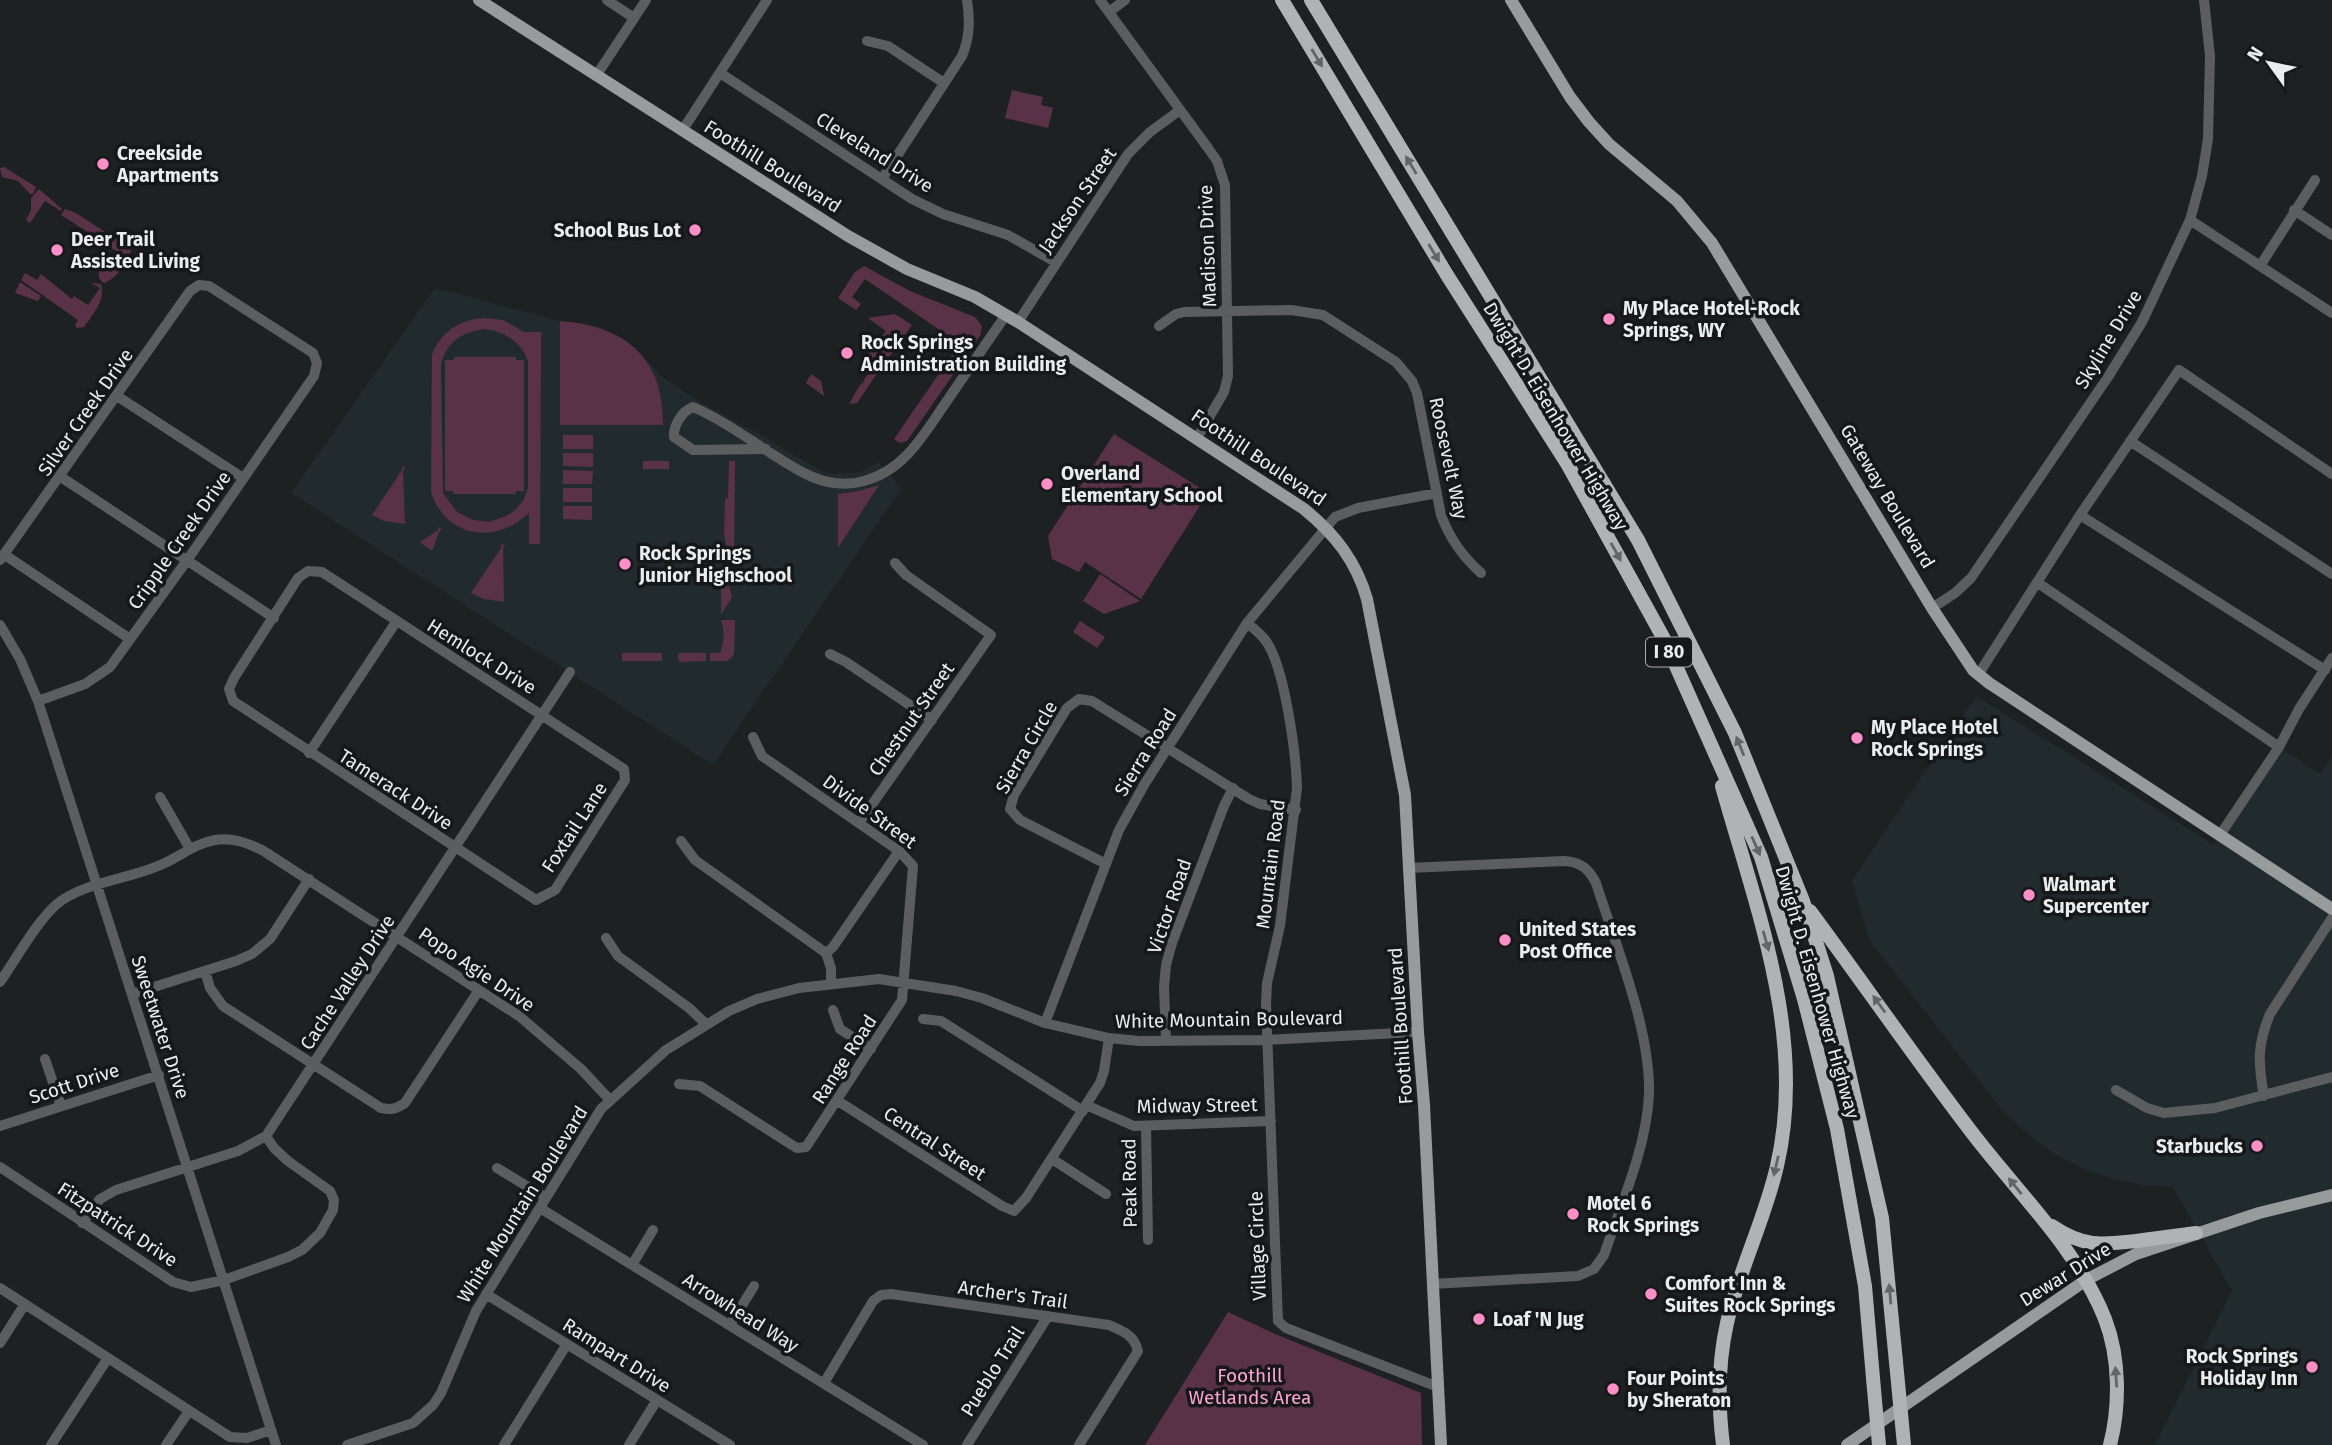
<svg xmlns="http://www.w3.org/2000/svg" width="2332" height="1445" font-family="'Fira Sans',sans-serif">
	<rect width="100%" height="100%" fill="#1e2121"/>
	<!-- built -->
	<path fill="#212b2d" d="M435 288 560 321 600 327 627 341 664 378 698 401 759 434 821 471 834 474 859 472 879 462 901 489 713 765 291 493Z
		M1976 696 2214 845 2279 747 2320 774 2332 756V1445H2155L2232 1291 2173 1187 2143 1185 2114 1179 2084 1169 2056 1155 2036 1141 2003 1111 1870 941 1852 881Z"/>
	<!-- green -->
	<path fill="#5a3247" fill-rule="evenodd" d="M1012 90 1043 97 1041 105 1053 108 1048 128 1005 118Z
		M4 167 36 187 33 194H30L18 181 2 177 0 168Z
		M39 189 62 209 61 211 45 201 30 223 26 220 31 210V198Z
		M65 209 76 213 131 249C130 261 115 280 104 283 97 279 98 273 101 266L111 272 122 254 108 246 109 243 93 232 91 234 61 215Z
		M864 266 910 291 975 317 982 326 980 336 969 350 865 279 852 297 861 304 856 310 838 298 855 272Z
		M25 273 37 280 41 274 72 299 74 296 88 305 100 288 91 283 101 284C106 300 93 314 84 327L77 328 75 325 78 320 21 280Z
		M20 282 41 296 38 301 15 293Z
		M895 314 912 325 884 364 875 365 865 358 886 331 868 318Z
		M485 318 503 320 524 332H541L540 544H529V513C495 545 446 538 431 492L432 354C442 331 460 319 485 318ZM486 329C506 332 521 342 528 361V488L523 501 513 512 504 517 488 522 473 520 457 512 443 493 441 367C444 343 463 331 486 329Z
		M560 321C625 326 664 357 663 425H560Z
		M954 352 964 358 961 363 907 441 900 443 894 439Z
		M454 357H516V360H524V491H516V494H454L453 491H445V360H454Z
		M873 369 878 372 857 403 849 404 858 388 865 380 864 379Z
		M811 374 821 381 824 396 806 383Z
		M1114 434 1208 493 1141 599 1085 562 1079 572 1052 559 1048 536Z
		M563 435H593V449H563Z
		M563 453H593V467L563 466Z
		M643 461H669V469H643Z
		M729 461H735L734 556H728L724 534 725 499 728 498Z
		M402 466 405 467 403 471 405 524 384 521 372 515 402 470Z
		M563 470 593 471 592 484H563Z
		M879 485 838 548V494L859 491Z
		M563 488H592V502H563Z
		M563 506H592V520L563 519Z
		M439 527 442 529 439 532 432 551 420 542 437 531Z
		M501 544 505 545 503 548 504 602 484 599 471 593 501 548Z
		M721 569H725L732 597 721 615Z
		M1100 574 1140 601 1104 614 1083 601Z
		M721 620H735L734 655 727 661H710V653H720C724 642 725 632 721 620Z
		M1080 621 1105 637 1097 648 1073 632Z
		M622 653H662V661H622Z
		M678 653H706V661L679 662Z
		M1228 1312 1275 1334 1421 1393 1422 1445H1145Z"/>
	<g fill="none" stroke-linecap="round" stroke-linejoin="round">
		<!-- minor -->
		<path stroke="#5c5d5e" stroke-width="10" d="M607 0 634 18
			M1100 0 1208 148 1217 161 1225 185 1228 376 1224 392 1197 438
			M1109 12 1125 0
			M867 41 888 46 944 83
			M720 73 912 199 943 214 1008 235 1057 263
			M596 76 646 0
			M682 131 767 0
			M882 179 962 56C970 37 970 20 967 0
			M2294 210 2332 235
			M2190 220 2332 313
			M2260 266 2315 180
			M1018 322 1128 154 1150 132 1180 110
			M1159 326 1176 314 1184 312 1291 310 1323 315 1396 362 1412 381 1417 393 1441 515C1450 539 1462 556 1481 573
			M117 396 243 478
			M2130 441 2332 574
			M766 449 693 450 674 437C673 426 682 411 693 407 732 424 765 452 802 472 822 483 842 487 864 481 906 470 925 432 949 398 968 370 987 342 1006 315
			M61 477 274 618
			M2080 515 2325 670
			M5 555 130 639
			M0 560 190 291 199 285 209 286 313 353 317 363 314 376 188 559 110 667 85 684 38 701
			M308 571 322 572 624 769 625 780 555 890 536 900 233 701 229 689 234 678 298 578Z
			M2038 583 2279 747
			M1932 608 1955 593 1971 578 2108 377 2142 322 2190 220 2202 176 2208 139 2210 56 2204 0
			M1247 623C1253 628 1261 634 1266 641 1285 668 1296 754 1297 788L1280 926 1267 983 1266 1004 1278 1321 1286 1328 1438 1387
			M0 625 20 659 38 701 276 1445
			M830 654 846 662 932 720
			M1978 675 2080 515 2179 370 2332 474
			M309 753 396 622
			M160 797 190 849
			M859 823 991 635 906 575 895 563
			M2220 835 2279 747 2299 709 2332 658
			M681 841 695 860 826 953 831 968V982
			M1106 864 1020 820 1010 809 1014 795 1067 708 1079 699 1092 701 1249 799 1260 804 1296 810
			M1409 868 1564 861C1581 862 1589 869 1596 883 1616 946 1651 1030 1649 1095 1646 1150 1621 1204 1604 1255L1594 1269 1578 1276 1432 1284
			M606 938 618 956 689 1008 706 1024
			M826 953 833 947 899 851
			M205 971 210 988 223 1006 381 1108C391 1110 396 1109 405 1103L479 990
			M0 982C16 959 37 921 57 904 85 881 134 879 167 862 183 854 197 843 215 840 232 837 247 843 262 850L519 1016 581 1069 610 1100
			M132 994 236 961 252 954 270 939 309 879
			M833 1010 840 1029 871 1049
			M923 1019 941 1021 1083 1111
			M1045 1023 1119 830 1144 785 1247 623 1335 517 1358 508 1437 493
			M1166 1040 1164 987 1166 965 1172 943 1224 806 1233 788
			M45 1059 61 1106
			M679 1084 700 1086 792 1145 797 1148 806 1147 902 1000 913 866 899 851 762 756 753 737
			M2116 1090 2147 1108 2164 1113 2215 1108 2332 1077
			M2264 1096C2258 1063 2257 1045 2270 1014L2332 918
			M838 1101 1002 1206 1014 1211 1026 1198 1100 1083 1104 1071 1109 1038
			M1086 1105 1134 1126 1271 1121
			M0 1126 159 1075
			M1146 1126 1148 1240
			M1052 1159 1106 1194
			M0 1167 173 1282 191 1287 224 1280 288 1257 302 1250 320 1233 333 1210 334 1200 330 1191 288 1161 274 1148 266 1136
			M497 1168 546 1198
			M540 1208 923 1445
			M82 1223 100 1199 116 1190 238 1151 266 1136 570 672
			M632 1265 653 1230
			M0 1288 230 1437 247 1438 271 1430
			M486 1294 730 1445
			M730 1325 754 1286
			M0 1343 25 1304
			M824 1383 873 1301 881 1295 891 1294 1109 1325C1123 1331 1134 1335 1138 1351L1079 1445
			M51 1445 108 1358
			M166 1445 189 1411
			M347 1445 413 1423 433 1405 441 1393 476 1311 601 1109 666 1050 729 1011 757 999 799 988 879 979 956 991 982 998 1045 1023 1109 1038 1139 1041 1267 1040 1418 1032
			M504 1445 567 1344
			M629 1445 657 1400
			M967 1445 1048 1316"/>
		<!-- major -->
		<path stroke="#989b9c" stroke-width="12" d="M479 0 848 236 907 269 975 297 1018 322 1304 509C1335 534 1356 561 1367 599L1405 795 1418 1032 1424 1105 1441 1445
			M1511 0 1570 97 1589 122 1609 144 1677 201 1712 243 1932 608 1973 670 1989 683 2332 909
			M1847 1445 2086 1280 2136 1254 2259 1213 2332 1195"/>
		<!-- highway -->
		<path stroke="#b0b3b4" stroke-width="14" d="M1282 0 1447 275 1568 465 1664 639 1761 857 1804 999 1837 1129 1865 1286 1873 1378
			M1311 0 1638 540 1735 733 1803 901 1827 976 1882 1218 1896 1362
			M1722 786C1756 908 1807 1037 1777 1166 1765 1219 1739 1270 1727 1323 1718 1363 1718 1405 1723 1445
			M1810 911C1864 984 1915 1058 1970 1130 2016 1191 2077 1248 2105 1319 2120 1358 2120 1406 2110 1445
			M2052 1226C2083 1247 2101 1245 2136 1241 2156 1238 2176 1236 2196 1233"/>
		<!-- highway-bridge -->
		<path stroke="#b0b3b4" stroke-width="14" d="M1896 1362 1904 1445
			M1873 1378 1879 1445"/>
	</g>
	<!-- one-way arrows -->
	<defs><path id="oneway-solid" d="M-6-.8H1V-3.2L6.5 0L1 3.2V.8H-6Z" transform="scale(1.75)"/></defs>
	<g fill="#626566">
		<use href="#oneway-solid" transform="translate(1317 58) rotate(59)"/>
		<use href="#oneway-solid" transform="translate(1411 165) rotate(-121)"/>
		<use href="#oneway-solid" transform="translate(1434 253) rotate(59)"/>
		<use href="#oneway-solid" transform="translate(1616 552) rotate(61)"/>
		<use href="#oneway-solid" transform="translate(1740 746) rotate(-112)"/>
		<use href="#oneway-solid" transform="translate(1756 846) rotate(66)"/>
		<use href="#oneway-solid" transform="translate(1766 941) rotate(74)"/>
		<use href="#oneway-solid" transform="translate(1879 1004) rotate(-126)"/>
		<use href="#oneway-solid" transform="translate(1776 1166) rotate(103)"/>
		<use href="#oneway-solid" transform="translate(2015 1186) rotate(-129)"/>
		<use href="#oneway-solid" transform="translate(1890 1294) rotate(-95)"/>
		<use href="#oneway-solid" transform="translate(2116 1377) rotate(-94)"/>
	</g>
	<!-- markers -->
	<g fill="#fa8fc7" stroke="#151718" stroke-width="2.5">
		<circle cx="103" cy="164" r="7"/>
		<circle cx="695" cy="230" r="7"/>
		<circle cx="57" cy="250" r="7"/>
		<circle cx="1609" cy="319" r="7"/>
		<circle cx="847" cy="353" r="7"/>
		<circle cx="1047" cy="484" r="7"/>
		<circle cx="625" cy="564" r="7"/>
		<circle cx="1857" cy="738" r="7"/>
		<circle cx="2029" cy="895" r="7"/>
		<circle cx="1505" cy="940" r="7"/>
		<circle cx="2257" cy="1146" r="7"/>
		<circle cx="1573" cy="1214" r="7"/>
		<circle cx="1651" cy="1294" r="7"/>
		<circle cx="1479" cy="1319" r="7"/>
		<circle cx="2312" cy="1367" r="7"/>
		<circle cx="1613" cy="1389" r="7"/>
	</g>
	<g text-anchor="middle" stroke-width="7" stroke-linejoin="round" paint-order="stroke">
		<!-- shield labels -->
		<rect fill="#151718" stroke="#aaacad" stroke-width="2" x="1646" y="637.5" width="46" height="29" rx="5"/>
		<g font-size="18" font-weight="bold" fill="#eaeced">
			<text x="1669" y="658">I 80</text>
		</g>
		<!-- street labels -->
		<g font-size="19" fill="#eaeced" stroke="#151718">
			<text transform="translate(875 152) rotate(32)" y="7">Cleveland Drive</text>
			<text transform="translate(773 166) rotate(32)" y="7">Foothill Boulevard</text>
			<text transform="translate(1077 200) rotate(-56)" y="7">Jackson Street</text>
			<text transform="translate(1207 246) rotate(-92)" y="7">Madison Drive</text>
			<text transform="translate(2108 339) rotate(-59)" y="7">Skyline Drive</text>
			<text transform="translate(85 412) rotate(-55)" y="7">Silver Creek Drive</text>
			<text transform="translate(1556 416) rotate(59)" y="7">Dwight D. Eisenhower Highway</text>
			<text transform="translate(1259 457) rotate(34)" y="7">Foothill Boulevard</text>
			<text transform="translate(1449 458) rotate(78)" y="7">Roosevelt Way</text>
			<text transform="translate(1888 496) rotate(59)" y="7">Gateway Boulevard</text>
			<text transform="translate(179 540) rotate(-55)" y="7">Cripple Creek Drive</text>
			<text transform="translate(482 656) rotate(32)" y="7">Hemlock Drive</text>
			<text transform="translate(911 719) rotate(-55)" y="7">Chestnut Street</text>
			<text transform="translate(1026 747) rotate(-60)" y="7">Sierra Circle</text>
			<text transform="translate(1145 752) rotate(-58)" y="7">Sierra Road</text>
			<text transform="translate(396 789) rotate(33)" y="7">Tamerack Drive</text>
			<text transform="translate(870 811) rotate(36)" y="7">Divide Street</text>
			<text transform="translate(574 827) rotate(-57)" y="7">Foxtail Lane</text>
			<text transform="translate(1270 864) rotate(-83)" y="7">Mountain Road</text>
			<text transform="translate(1169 906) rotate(-71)" y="7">Victor Road</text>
			<text transform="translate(477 969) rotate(34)" y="7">Popo Agie Drive</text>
			<text transform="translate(347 982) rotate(-57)" y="7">Cache Valley Drive</text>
			<text transform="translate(1818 992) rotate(74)" y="7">Dwight D. Eisenhower Highway</text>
			<text transform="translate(1229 1019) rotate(-1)" y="7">White Mountain Boulevard</text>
			<text transform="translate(1400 1026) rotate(-94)" y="7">Foothill Boulevard</text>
			<text transform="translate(161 1027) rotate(72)" y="7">Sweetwater Drive</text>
			<text transform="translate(844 1059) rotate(-57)" y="7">Range Road</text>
			<text transform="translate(74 1083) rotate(-18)" y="7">Scott Drive</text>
			<text transform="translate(1197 1105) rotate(-1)" y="7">Midway Street</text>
			<text transform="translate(935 1143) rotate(33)" y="7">Central Street</text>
			<text transform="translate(1129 1183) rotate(-91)" y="7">Peak Road</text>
			<text transform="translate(522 1204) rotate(-58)" y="7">White Mountain Boulevard</text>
			<text transform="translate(118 1224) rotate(33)" y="7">Fitzpatrick Drive</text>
			<text transform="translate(1257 1246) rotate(-92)" y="7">Village Circle</text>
			<text transform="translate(2065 1274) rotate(-32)" y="7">Dewar Drive</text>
			<text transform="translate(1013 1294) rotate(8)" y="7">Archer's Trail</text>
			<text transform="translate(741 1312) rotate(32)" y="7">Arrowhead Way</text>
			<text transform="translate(617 1355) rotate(32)" y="7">Rampart Drive</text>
			<text transform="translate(992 1371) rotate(-58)" y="7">Pueblo Trail</text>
		</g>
		<!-- poi labels -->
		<g font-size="19" font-weight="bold" fill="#eaeced" stroke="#151718" text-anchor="start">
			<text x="117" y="160">Creekside<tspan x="117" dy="22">Apartments</tspan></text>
			<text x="681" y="237" text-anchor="end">School Bus Lot</text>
			<text x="71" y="246">Deer Trail<tspan x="71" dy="22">Assisted Living</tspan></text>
			<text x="1623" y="315">My Place Hotel-Rock<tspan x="1623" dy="22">Springs, WY</tspan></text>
			<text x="861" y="349">Rock Springs<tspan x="861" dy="22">Administration Building</tspan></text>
			<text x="1061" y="480">Overland<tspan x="1061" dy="22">Elementary School</tspan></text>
			<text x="639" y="560">Rock Springs<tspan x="639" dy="22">Junior Highschool</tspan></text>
			<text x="1871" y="734">My Place Hotel<tspan x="1871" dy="22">Rock Springs</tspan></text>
			<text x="2043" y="891">Walmart<tspan x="2043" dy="22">Supercenter</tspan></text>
			<text x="1519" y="936">United States<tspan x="1519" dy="22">Post Office</tspan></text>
			<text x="2243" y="1153" text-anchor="end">Starbucks</text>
			<text x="1587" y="1210">Motel 6<tspan x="1587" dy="22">Rock Springs</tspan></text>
			<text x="1665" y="1290">Comfort Inn &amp;<tspan x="1665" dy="22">Suites Rock Springs</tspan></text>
			<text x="1493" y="1326">Loaf 'N Jug</text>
			<text x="2298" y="1363" text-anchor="end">Rock Springs<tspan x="2298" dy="22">Holiday Inn</tspan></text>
			<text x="1627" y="1385">Four Points<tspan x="1627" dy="22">by Sheraton</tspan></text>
		</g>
		<!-- park labels -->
		<g font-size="19" fill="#fea3d1" stroke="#151718">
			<text x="1250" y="1382">Foothill<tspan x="1250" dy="22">Wetlands Area</tspan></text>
		</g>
	</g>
	<!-- north arrow -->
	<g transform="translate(2269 63) rotate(303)" stroke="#151718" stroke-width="5" paint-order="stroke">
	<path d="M0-5L12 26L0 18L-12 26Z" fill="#eaeced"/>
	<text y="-10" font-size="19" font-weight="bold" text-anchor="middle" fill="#eaeced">N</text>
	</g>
</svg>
